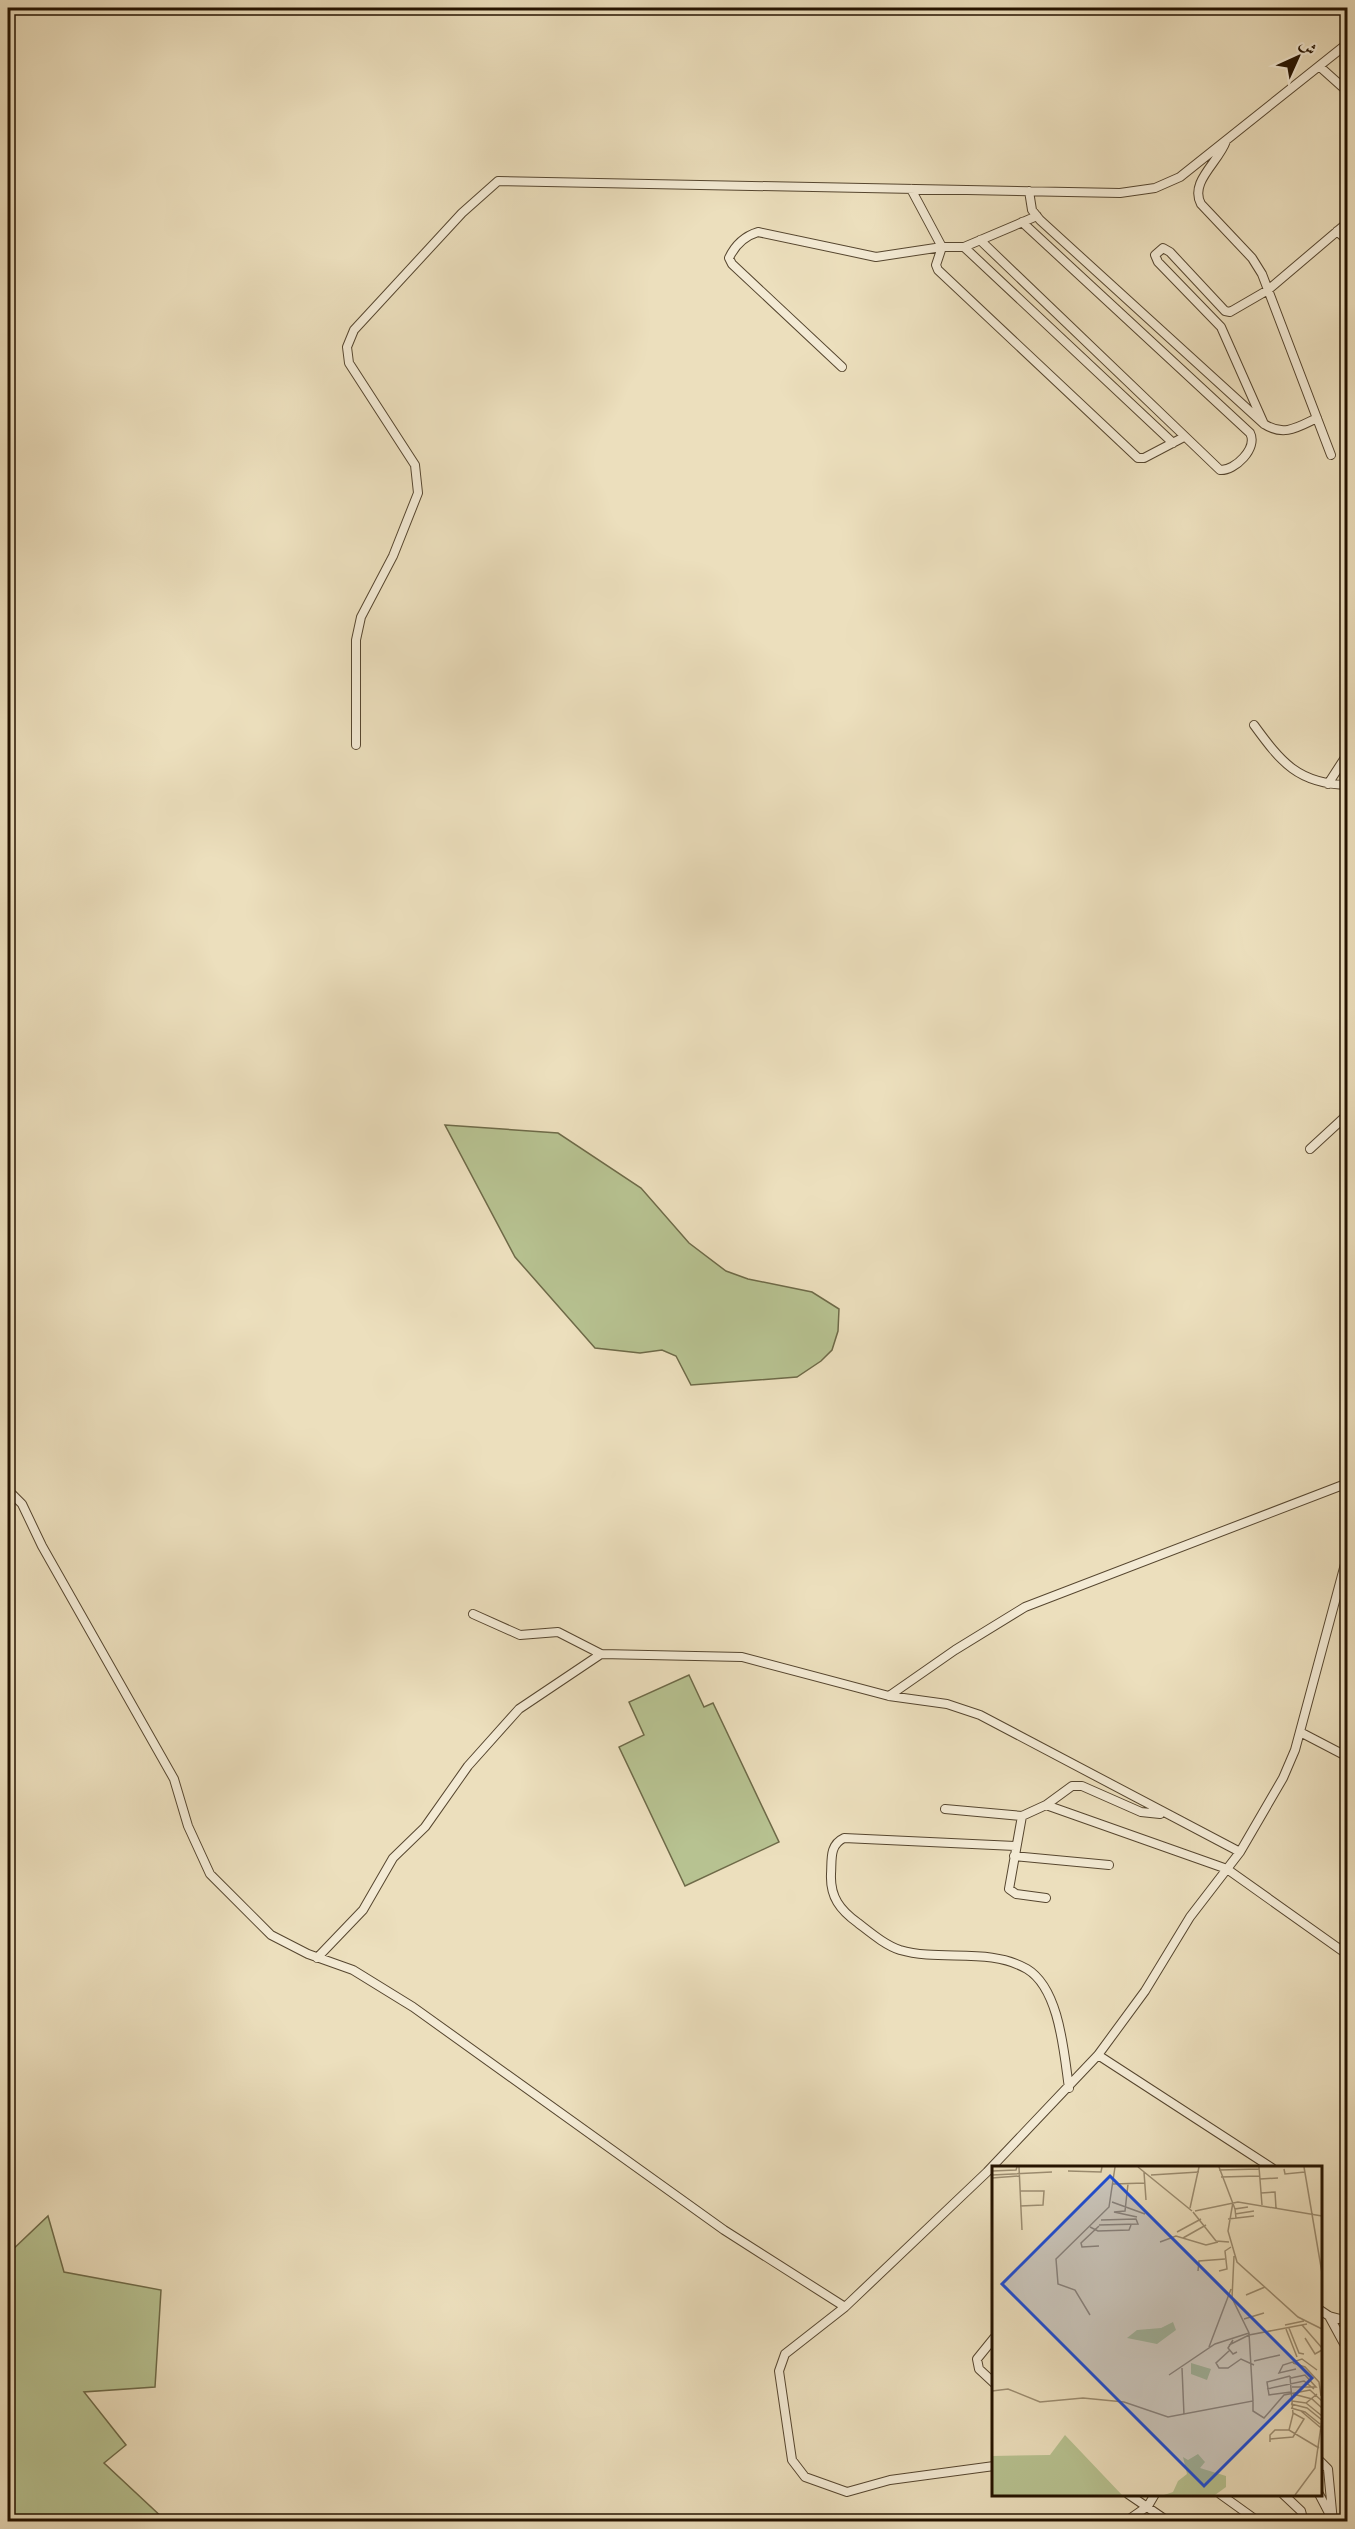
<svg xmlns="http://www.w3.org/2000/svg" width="1355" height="2529" font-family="'Old Standard TT',Amiri,serif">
	<rect width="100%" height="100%" fill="#ecdfbd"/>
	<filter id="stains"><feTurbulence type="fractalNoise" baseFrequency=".00333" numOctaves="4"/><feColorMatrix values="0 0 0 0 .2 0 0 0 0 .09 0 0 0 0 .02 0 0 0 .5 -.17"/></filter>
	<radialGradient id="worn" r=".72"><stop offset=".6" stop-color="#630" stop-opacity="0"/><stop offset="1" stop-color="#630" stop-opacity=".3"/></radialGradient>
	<!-- green -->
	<path fill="#b7c291" stroke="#6e6a48" stroke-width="1.5" d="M445 1125 558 1133 641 1188 689 1243 726 1271 748 1279 812 1292 839 1309 838 1331 832 1350 821 1361 797 1377 691 1385 676 1356 662 1350 640 1353 595 1348 515 1257Z
		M689 1675 704 1707 713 1703 779 1842 685 1886 619 1747 644 1735 629 1702Z
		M48 2216 64 2272 161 2290 155 2387 84 2392 126 2445 104 2463 166 2521H8V2254Z"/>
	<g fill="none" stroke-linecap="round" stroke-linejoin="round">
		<defs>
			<path id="street" d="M1319 66 1348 92
				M1226 141C1219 162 1189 182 1201 204L1252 258 1262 274 1331 455
				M911 189 942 247 936 265 938 270 1138 458H1144L1184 437
				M1029 191 1032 210 1040 220 1264 424C1284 437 1298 427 1317 418
				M1337 231 1348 241
				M980 240 1220 470C1235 471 1258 448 1250 433L1022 222
				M964 247 1173 443
				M842 367 732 264 729 258C735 245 745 236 758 232L876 257 942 247H964L1037 216
				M1264 424 1221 327 1158 262 1155 255 1163 248 1170 252 1225 311 1230 312 1268 290 1348 222
				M1254 725C1281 762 1298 784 1348 785
				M356 745V640L361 617 393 556 418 493 415 465 349 363 347 347 354 330 462 213 498 181 1120 193 1155 188 1180 177 1348 43
				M1328 784 1348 753
				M1310 1149 1348 1114
				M8 1490 22 1504 42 1546 174 1779 188 1826 210 1874 271 1935 308 1954 353 1970 413 2007 724 2230 845 2307 987 2172 1098 2055 1145 1991 1190 1917 1240 1852 1283 1778 1295 1750 1348 1553
				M473 1614 520 1635 558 1632 601 1654 742 1657 889 1696 947 1704 980 1715 1240 1852
				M889 1696 955 1650 1025 1607 1348 1483
				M1300 1732 1348 1757
				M1046 1805 1227 1869 1348 1955
				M945 1809 1022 1816
				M1015 1846 844 1838C829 1845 832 1860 831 1874 830 1897 840 1910 858 1923 871 1933 885 1945 900 1950 941 1962 989 1947 1027 1969 1060 1989 1064 2054 1069 2088
				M1014 1856 1109 1865
				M1046 1898 1016 1894 1009 1889 1022 1816 1046 1805 1072 1786H1082L1141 1812 1160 1814
				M317 1958 363 1910 393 1858 425 1827 468 1766 519 1709 601 1654
				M1098 2055 1272 2168
				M845 2307 785 2354 779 2371 792 2460 805 2477 847 2492 890 2480 994 2466
				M1320 2310 1329 2316 1348 2321
				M1329 2316 1348 2351
				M994 2338 977 2359 979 2369 994 2383
				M1320 2461 1328 2469 1333 2522
				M1128 2494 1169 2522
				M1220 2494 1259 2522
				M1283 2494 1301 2511 1304 2522
				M1319 2494 1331 2517
				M1125 2522 1148 2506 1155 2494"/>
		</defs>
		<!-- street casing -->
		<use href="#street" stroke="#56462f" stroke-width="10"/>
		<!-- street -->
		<use href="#street" stroke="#f3ead4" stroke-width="8"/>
	</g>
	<!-- overview -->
	<g transform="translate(992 2166)">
		<rect width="330" height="330" fill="#ecdfbd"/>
		<path d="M181 156 184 164 165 178 135 172 145 164 169 162ZM199 197 219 203 215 214 199 208ZM73 269 130 329H0V290L58 289ZM206 288 213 296 208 302 234 310V321L223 329H172L181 326 186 315 195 308 191 291 196 294Z" fill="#b7c291"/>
		<path fill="none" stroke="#9c8d71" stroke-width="1.5" d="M27 1 30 64M146 1 200 45M227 1 243 43M267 1 270 39M312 1 330 107M292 3 293 8 313 6M227 4 267 3M0 5 24 4 25 1M76 5 109 6 110 1M152 6 154 34M0 9 60 6M159 9 207 6M229 11 267 10M0 12 27 10M268 13 286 12M121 18 153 17M136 18 133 45 122 46 145 51M28 25H52L51 39 28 40M269 27 283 26 284 42M120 36 153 48M241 36 236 65 245 96 306 151 330 163M198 42 207 1M203 45 246 36 330 50M201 46 224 75 237 76M243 48 262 45M244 52 243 43 256 41M236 53 262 50M107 59 146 58 144 53 109 54M98 61 106 65 137 64 139 59M185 66 209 53M191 72 214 59M168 76 184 70 214 79 226 76M107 80 90 81 89 77 107 60M206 105 207 95 233 93M227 105 235 103 233 85 239 81M254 129 273 121M98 149 83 124 66 118 64 93 117 41 123 1M252 153 272 147M293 159 312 155M310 159 330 182M297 162 307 187 312 188M294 163 305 191M313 172 323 188 330 184M241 174 236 182 241 188 245 186M237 179 257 169 315 158M217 181 239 123M238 184 224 197 227 202H236L249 193 262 199M262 195 288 189M301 197 313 201 327 216 329 230M190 202 192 249M304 203 287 207 291 199 310 193 325 204M177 209 223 178 257 167M298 210 275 216 277 229 299 226M299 212 313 209 324 221H300M275 223 312 215 322 223M0 225 16 223 48 236 91 232 132 236 176 251 261 235 257 167 240 132 242 90M301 228 320 233 330 242M261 235V245L272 252 292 229 318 224 330 235M300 235 314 237 325 228M314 237 330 250M299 238 315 242 330 254M299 242 313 246 328 258M309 245 329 262M297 264 301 248 298 210M278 273 301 271 312 253 301 247M278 276V269L283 264H297L327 282M303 329 323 302 330 253"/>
		<path fill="#1d4ed8" fill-opacity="0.15" stroke="#1d4ed8" stroke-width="3" d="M118 10 320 212 212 320 10 118Z"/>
		<rect width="330" height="330" fill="none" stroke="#241300" stroke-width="3"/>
	</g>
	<!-- margin -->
	<rect width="1355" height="2529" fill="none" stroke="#ecdfbd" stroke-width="30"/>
	<rect x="9" y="9" width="1337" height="2511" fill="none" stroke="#241300" stroke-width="3"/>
	<rect x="15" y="15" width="1325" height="2499" fill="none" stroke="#241300" stroke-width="1.5"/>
	<!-- north arrow -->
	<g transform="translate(1298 57) rotate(45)" stroke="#f3ead4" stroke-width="4.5" paint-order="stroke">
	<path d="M0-4.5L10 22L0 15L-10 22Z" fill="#241300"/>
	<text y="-9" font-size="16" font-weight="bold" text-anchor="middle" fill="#241300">ش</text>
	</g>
	<rect width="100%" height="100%" filter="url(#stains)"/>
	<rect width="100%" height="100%" fill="url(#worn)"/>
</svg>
